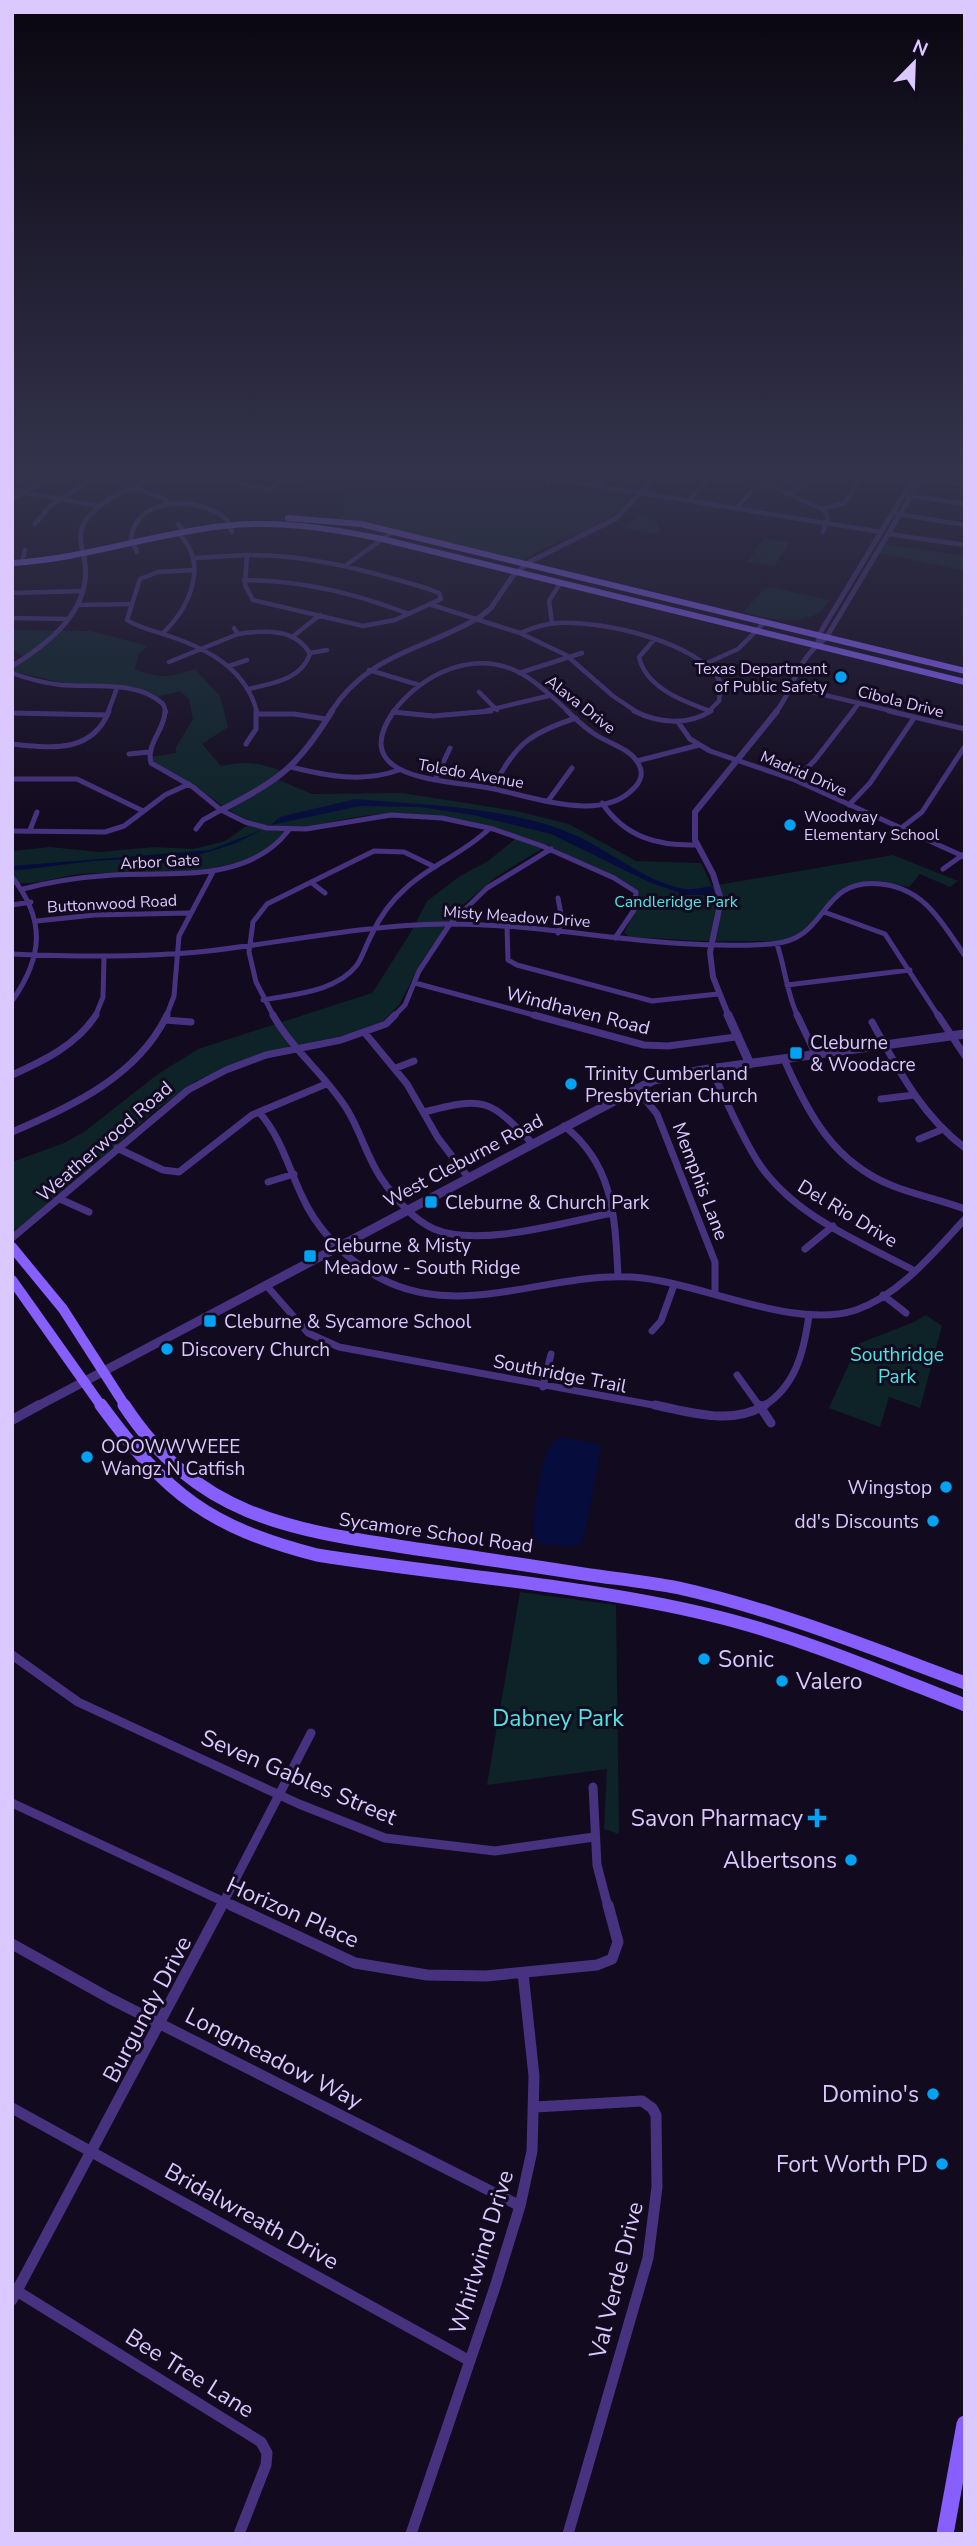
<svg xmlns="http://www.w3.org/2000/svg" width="977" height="2546" font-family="'Nunito Sans',sans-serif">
	<rect width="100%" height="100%" fill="#120a1e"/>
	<!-- green -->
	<path fill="#0d2328" d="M321 474H467L628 501C600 533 557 537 523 561L340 518 345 513 343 502 351 494 304 486Z
		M639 515 659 523 660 532 656 535 625 528Z
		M764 538 790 543 774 566 747 562Z
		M885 544 965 556V571L880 553Z
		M770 587 829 600C816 630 768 619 743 612L765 588Z
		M12 630 91 631 148 646C138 651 137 659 135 669 158 679 172 677 195 669L220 696 228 727 202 744 221 766C247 760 262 763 286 773L279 780 312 794 402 793 516 811 569 824 636 861 701 863 712 886 893 855 958 881 950 887 920 874 909 887 883 882 852 886 834 895 812 928 784 941H703L630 937 624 933 639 903 633 888 548 845 496 877 463 905 422 961 399 1005 383 1021 349 1034 263 1053 196 1081 156 1110 32 1219 12 1232V1162L64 1143 84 1132 158 1074 198 1049 372 993 411 932 427 901 460 876 488 861 519 836C464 819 421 809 363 816 337 819 314 828 288 829 275 842 263 854 245 860 194 877 134 870 81 874 58 876 34 887 12 882V851L50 847 100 852 154 847 193 849 225 841 252 822C227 812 213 797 191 784 175 775 161 771 150 757L176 753V747L193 719 189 699 180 691 157 697 130 687 63 683 12 671V667L26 658 12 649Z
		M926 1315 942 1326 920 1408 889 1397 880 1427 829 1408 858 1344 914 1322Z
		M520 1592 616 1605 619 1834 604 1829 607 1769 487 1785Z"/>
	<!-- water -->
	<path fill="#060d3c" d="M355 799C424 805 499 806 565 831 604 845 645 883 685 889 693 890 704 887 712 886L715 895H685L649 882 551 834 473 815 420 807 360 806 271 825 280 817Z
		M262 830 234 844 198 855 93 861 12 871V866L210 850Z
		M561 1437 598 1444 601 1449 585 1532 582 1542 573 1547 536 1543C529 1526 540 1458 552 1443 554 1441 558 1438 561 1437Z"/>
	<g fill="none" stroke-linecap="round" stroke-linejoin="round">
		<!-- minor-far4 -->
		<path stroke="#473280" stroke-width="4.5" d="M194 474 269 489 294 474
			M524 474 881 532
			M764 474 766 481 773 487 824 510 828 518 823 532
			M917 477 965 485
			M232 482 243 474
			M548 484 559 474
			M597 486 609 474
			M133 488 164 498 169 505
			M12 490 98 506
			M788 494 803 487 814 474
			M907 495 965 504
			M12 499 58 474
			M688 501 712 474
			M736 509 753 489 769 484
			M822 509 844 503 865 474
			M892 513 965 525
			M35 524 50 506 88 481 83 477 64 474
			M178 524 182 529
			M229 526 232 532
			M888 534 965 545
			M131 541C133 495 202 495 228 521
			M134 545 137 552
			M247 555C308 554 368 571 426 588L439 593 441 599 395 620 363 626 253 600 245 585Z
			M23 558 25 550
			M194 558 247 555
			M345 566 392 532
			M194 570 158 572 140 579 127 620C139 628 155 631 169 636 208 649 246 669 257 712
			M244 580C302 580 355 593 409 614
			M12 593 83 591
			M78 605 130 604
			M432 605 520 633
			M12 618 68 619
			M552 623 549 601 561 582
			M163 633C190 607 209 564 179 534
			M520 633 566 655 613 696 637 712
			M520 633C532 628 544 624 557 623 600 620 701 642 721 683L719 701 708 712
			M238 634C264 630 296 628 310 654 301 680 272 683 249 689
			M292 637 320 615
			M653 641 639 657C646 688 683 701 710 711
			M310 653 327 650
			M169 662 238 634 234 628
			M705 664 738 649 764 623
			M229 666 247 660
			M369 670 419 685
			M12 673C28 679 44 683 61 685 93 688 137 680 163 704L166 712
			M519 673 582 653
			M791 687 896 712
			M479 692 497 710
			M108 712 117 688
			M393 712C423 673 475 648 522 674 540 684 554 699 569 712
			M480 712 548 696
			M852 712 859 703"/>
		<!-- minor-far3 -->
		<path stroke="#473280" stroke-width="5" d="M165 711C165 730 146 743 151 763L193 787 221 810 245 822 267 828 306 829 391 815 442 818 493 829 542 846 614 878 636 892 634 910 615 938
			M394 711C345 781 448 780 489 788 528 795 600 824 633 789 640 783 644 773 639 765 632 749 610 744 596 735 585 728 576 719 567 711
			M634 711C658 723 687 726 711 711
			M889 711 965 729
			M393 712 433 716 491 711
			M12 713 107 715
			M258 714H294L326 719
			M678 722 690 739 710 751 795 780 965 857
			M12 744C51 748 92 754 109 711
			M246 744 256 729V711
			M129 754 149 752
			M637 761 699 745
			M291 767C327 776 363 783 399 770
			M12 779H77L143 811
			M435 780 450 748
			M795 780 815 760 853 711
			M493 788C515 744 530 733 576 718
			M548 801 572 768
			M602 803C625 837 657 846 697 845
			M849 805 870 783 914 718
			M196 829 203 820 221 810
			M900 829 922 812 965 746
			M30 830 37 812
			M12 831 105 832 124 826 165 795 189 784
			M943 869 964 854
			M12 877C46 920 43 957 12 1001
			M312 883 325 893
			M23 889C53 881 82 877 113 875 171 872 248 883 288 831
			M558 898 562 920 558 933
			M12 905 31 902
			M824 912 885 934 939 1017
			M37 921 94 915 189 913
			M507 927 508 960 517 965 652 1001 718 994
			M777 944C785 968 787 994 798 1017
			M12 954C78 957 142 958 208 951 286 942 364 925 444 924 554 923 661 952 771 944 831 940 817 878 880 884 925 888 942 923 965 956
			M415 983 541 1017
			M787 985 910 970
			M263 1000C294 994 336 992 357 965 363 956 366 945 371 936 379 918 391 901 406 888 431 865 464 853 489 829
			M95 1017 103 997 104 957
			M166 1017 174 996 179 936 214 870
			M274 1017 256 982 249 952 253 922 267 904 374 851 404 852 435 867
			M393 1017 405 1005 419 971 450 924 487 888 551 849"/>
		<!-- minor-far2 -->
		<path stroke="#473280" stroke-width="7" d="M273 1015C293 1051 327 1076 348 1111 361 1133 367 1157 381 1178 394 1197 412 1219 434 1229 478 1248 566 1222 612 1213
			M534 1015 644 1045 668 1046 736 1037
			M797 1015 816 1055
			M938 1015 965 1056
			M165 1020 191 1022
			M872 1022C898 1069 921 1115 965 1148
			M365 1033 407 1084 438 1138 468 1177
			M784 1059C808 1114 834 1163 893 1186 916 1195 941 1200 965 1209
			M396 1068 414 1061
			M711 1069C727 1101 740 1135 760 1165 796 1217 859 1241 913 1270
			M12 1075C43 1061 77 1045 96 1015
			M636 1088 657 1114 715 1262V1294
			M881 1099 914 1095
			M259 1112C281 1137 288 1167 302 1196 315 1226 341 1254 368 1271 452 1326 542 1272 632 1277 699 1281 792 1331 856 1310 900 1295 934 1252 965 1219
			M424 1112C485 1096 489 1099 532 1143
			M564 1126C614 1164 615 1218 618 1276
			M12 1132C71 1107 138 1076 167 1015
			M919 1139 941 1130
			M117 1148 163 1170 179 1172 252 1115 326 1084
			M268 1182 294 1174
			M60 1199 89 1212
			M12 1238 188 1090 226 1070 266 1055 341 1040 386 1024 395 1015
			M805 1249 833 1226
			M266 1285 308 1333 339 1347 664 1407
			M883 1295 906 1313
			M652 1331 661 1321 674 1285
			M737 1375 760 1407
			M543 1387 551 1354
			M762 1407C796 1387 804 1351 809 1315"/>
		<!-- minor-far1 -->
		<path stroke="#473280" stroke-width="9" d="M655 1405C691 1412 731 1426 765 1405
			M759 1405 771 1423
			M12 1655 78 1702 299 1804 385 1838 495 1851 594 1837
			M593 1787 597 1865 608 1907
			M12 1803 235 1907
			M221 1907 311 1733"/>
		<!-- minor -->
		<path stroke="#473280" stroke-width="11" d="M231 1905 355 1963 427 1975 486 1976 597 1965 612 1959 618 1942 608 1905
			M12 1944 111 1999 520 2206
			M535 2107 642 2101 652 2108 656 2115 657 2187 648 2258 568 2534
			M12 2108 470 2361
			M12 2288 261 2442 267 2453 266 2465 239 2534
			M12 2300 222 1905
			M411 2534 495 2287 520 2206 532 2151 534 2076 523 1973"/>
		<!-- tertiary-far3 -->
		<path stroke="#473280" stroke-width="5" d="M817 646 820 633 916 474
			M12 666C48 644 91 611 85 563 83 549 76 535 85 522 101 496 136 488 161 474
			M331 712C368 653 425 650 480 617L491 608 512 577 529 562 617 518 657 474
			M776 712C797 684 794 662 826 638L924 474"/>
		<!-- tertiary-far2 -->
		<path stroke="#473280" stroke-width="6" d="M221 810C279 780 298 767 332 711
			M729 1017 713 977 710 952 721 900 713 874 695 840V812L777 711"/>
		<!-- tertiary-far1 -->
		<path stroke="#473280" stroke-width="9" d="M728 1015 750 1064
			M36 1407 654 1080 702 1070 965 1034"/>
		<!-- tertiary -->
		<path stroke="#473280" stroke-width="10" d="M12 1420 39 1405"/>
		<!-- secondary-far3 -->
		<path stroke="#875fff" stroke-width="6" d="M288 518 361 524 965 671
			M12 563C84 559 151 534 223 526 276 520 330 528 382 539L965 682"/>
		<!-- secondary-far2 -->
		<path stroke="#875fff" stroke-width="10" d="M12 1247 63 1309 126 1407
			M12 1280 102 1407"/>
		<!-- secondary-far1 -->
		<path stroke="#875fff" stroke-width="13" d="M101 1405C167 1495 209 1527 317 1555 448 1576 581 1584 710 1615 798 1636 881 1672 965 1705
			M124 1405C199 1519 293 1530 417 1549 474 1557 532 1566 590 1575 619 1579 649 1582 679 1588 777 1610 871 1648 965 1683"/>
		<!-- secondary -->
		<path stroke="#875fff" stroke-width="17" d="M945 2534 965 2424"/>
	</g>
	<!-- sky -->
	<linearGradient id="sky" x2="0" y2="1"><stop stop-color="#0a0610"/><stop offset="0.57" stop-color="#33334c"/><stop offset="1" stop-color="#33334c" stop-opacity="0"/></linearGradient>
	<rect width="977" height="830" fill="url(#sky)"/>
	<!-- markers -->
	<g fill="#00a3f3" stroke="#120a1e" stroke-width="2.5">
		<circle cx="841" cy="677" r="7"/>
		<circle cx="790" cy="825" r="7"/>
		<rect x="789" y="1046" width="14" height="14" rx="3.5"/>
		<circle cx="571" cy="1084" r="7"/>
		<rect x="424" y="1195" width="14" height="14" rx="3.5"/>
		<rect x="303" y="1249" width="14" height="14" rx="3.5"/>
		<rect x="203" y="1314" width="14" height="14" rx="3.5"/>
		<circle cx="167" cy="1349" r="7"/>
		<circle cx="87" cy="1457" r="7"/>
		<circle cx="946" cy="1487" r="7"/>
		<circle cx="933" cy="1521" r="7"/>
		<circle cx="704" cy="1659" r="7"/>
		<circle cx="782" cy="1681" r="7"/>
		<path d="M813.5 1807.5h7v7h7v7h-7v7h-7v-7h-7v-7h7z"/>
		<circle cx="851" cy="1860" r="7"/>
		<circle cx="933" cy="2094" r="7"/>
		<circle cx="942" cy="2164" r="7"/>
	</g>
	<g text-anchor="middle" stroke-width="6" stroke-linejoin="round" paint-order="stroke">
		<!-- far-poi labels -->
		<g font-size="16" fill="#dbc8ff" stroke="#120a1e" text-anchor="end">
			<text x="827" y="674">Texas Department<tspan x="827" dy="18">of Public Safety</tspan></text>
			<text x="804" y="822" text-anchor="start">Woodway<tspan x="804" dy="18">Elementary School</tspan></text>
		</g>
		<!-- far-street labels -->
		<g font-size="16" fill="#dbc8ff" stroke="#120a1e">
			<text transform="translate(901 701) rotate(14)" y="6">Cibola Drive</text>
			<text transform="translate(581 704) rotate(38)" y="6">Alava Drive</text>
			<text transform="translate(471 773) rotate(10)" y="6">Toledo Avenue</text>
			<text transform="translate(804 773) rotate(23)" y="6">Madrid Drive</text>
			<text transform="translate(160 861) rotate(-3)" y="6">Arbor Gate</text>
			<text transform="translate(112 903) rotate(-3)" y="6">Buttonwood Road</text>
			<text transform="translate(517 916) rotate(4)" y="6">Misty Meadow Drive</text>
		</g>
		<!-- far-park labels -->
		<g font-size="16" fill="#4de6e3" stroke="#120a1e">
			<text x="676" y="907">Candleridge Park</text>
		</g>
		<!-- street labels -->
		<g font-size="19" fill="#dbc8ff" stroke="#120a1e">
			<text transform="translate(578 1010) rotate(14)" y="7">Windhaven Road</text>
			<text transform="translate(104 1141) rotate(-41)" y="7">Weatherwood Road</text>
			<text transform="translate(463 1160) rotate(-28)" y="7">West Cleburne Road</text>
			<text transform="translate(701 1181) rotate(69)" y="7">Memphis Lane</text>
			<text transform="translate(848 1213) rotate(31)" y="7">Del Rio Drive</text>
			<text transform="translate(560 1373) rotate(11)" y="7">Southridge Trail</text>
			<text transform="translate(436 1532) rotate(8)" y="7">Sycamore School Road</text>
		</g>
		<!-- poi labels -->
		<g font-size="19" fill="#dbc8ff" stroke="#120a1e" text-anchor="start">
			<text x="810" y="1049">Cleburne<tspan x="810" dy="22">&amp; Woodacre</tspan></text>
			<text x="585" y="1080">Trinity Cumberland<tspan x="585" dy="22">Presbyterian Church</tspan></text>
			<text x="445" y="1209">Cleburne &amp; Church Park</text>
			<text x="324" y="1252">Cleburne &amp; Misty<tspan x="324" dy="22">Meadow - South Ridge</tspan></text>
			<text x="224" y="1328">Cleburne &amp; Sycamore School</text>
			<text x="181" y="1356">Discovery Church</text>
			<text x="101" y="1453">OOOWWWEEE<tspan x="101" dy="22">Wangz N Catfish</tspan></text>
			<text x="932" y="1494" text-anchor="end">Wingstop</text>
			<text x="919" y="1528" text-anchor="end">dd's Discounts</text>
		</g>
		<!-- park labels -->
		<g font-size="19" fill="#4de6e3" stroke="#120a1e">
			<text x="897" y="1361">Southridge<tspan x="897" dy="22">Park</tspan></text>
		</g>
		<!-- near-poi labels -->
		<g font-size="23" fill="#dbc8ff" stroke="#120a1e" text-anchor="end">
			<text x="718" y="1667" text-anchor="start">Sonic</text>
			<text x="796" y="1689" text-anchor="start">Valero</text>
			<text x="803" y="1826">Savon Pharmacy</text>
			<text x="837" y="1868">Albertsons</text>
			<text x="919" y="2102">Domino's</text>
			<text x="928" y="2172">Fort Worth PD</text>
		</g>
		<!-- near-park labels -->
		<g font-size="23" fill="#4de6e3" stroke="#120a1e">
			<text x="558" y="1726">Dabney Park</text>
		</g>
		<!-- near-street labels -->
		<g font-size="23" fill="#dbc8ff" stroke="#120a1e">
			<text transform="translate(299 1777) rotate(23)" y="8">Seven Gables Street</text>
			<text transform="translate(293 1912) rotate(24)" y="8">Horizon Place</text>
			<text transform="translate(147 2009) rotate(-62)" y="8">Burgundy Drive</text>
			<text transform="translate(274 2058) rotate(27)" y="8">Longmeadow Way</text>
			<text transform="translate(252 2216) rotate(29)" y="8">Bridalwreath Drive</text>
			<text transform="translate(481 2252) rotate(-73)" y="8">Whirlwind Drive</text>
			<text transform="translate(616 2280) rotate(-76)" y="8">Val Verde Drive</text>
			<text transform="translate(190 2373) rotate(32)" y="8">Bee Tree Lane</text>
		</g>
	</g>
	<!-- border -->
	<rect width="977" height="2546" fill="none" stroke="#dbc8ff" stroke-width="28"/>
	<!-- north arrow -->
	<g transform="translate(914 63) rotate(23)" stroke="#120a1e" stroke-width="5" paint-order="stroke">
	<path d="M0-5L12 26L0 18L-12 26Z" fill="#dbc8ff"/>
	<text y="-10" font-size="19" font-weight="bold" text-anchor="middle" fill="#dbc8ff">N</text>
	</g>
</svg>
